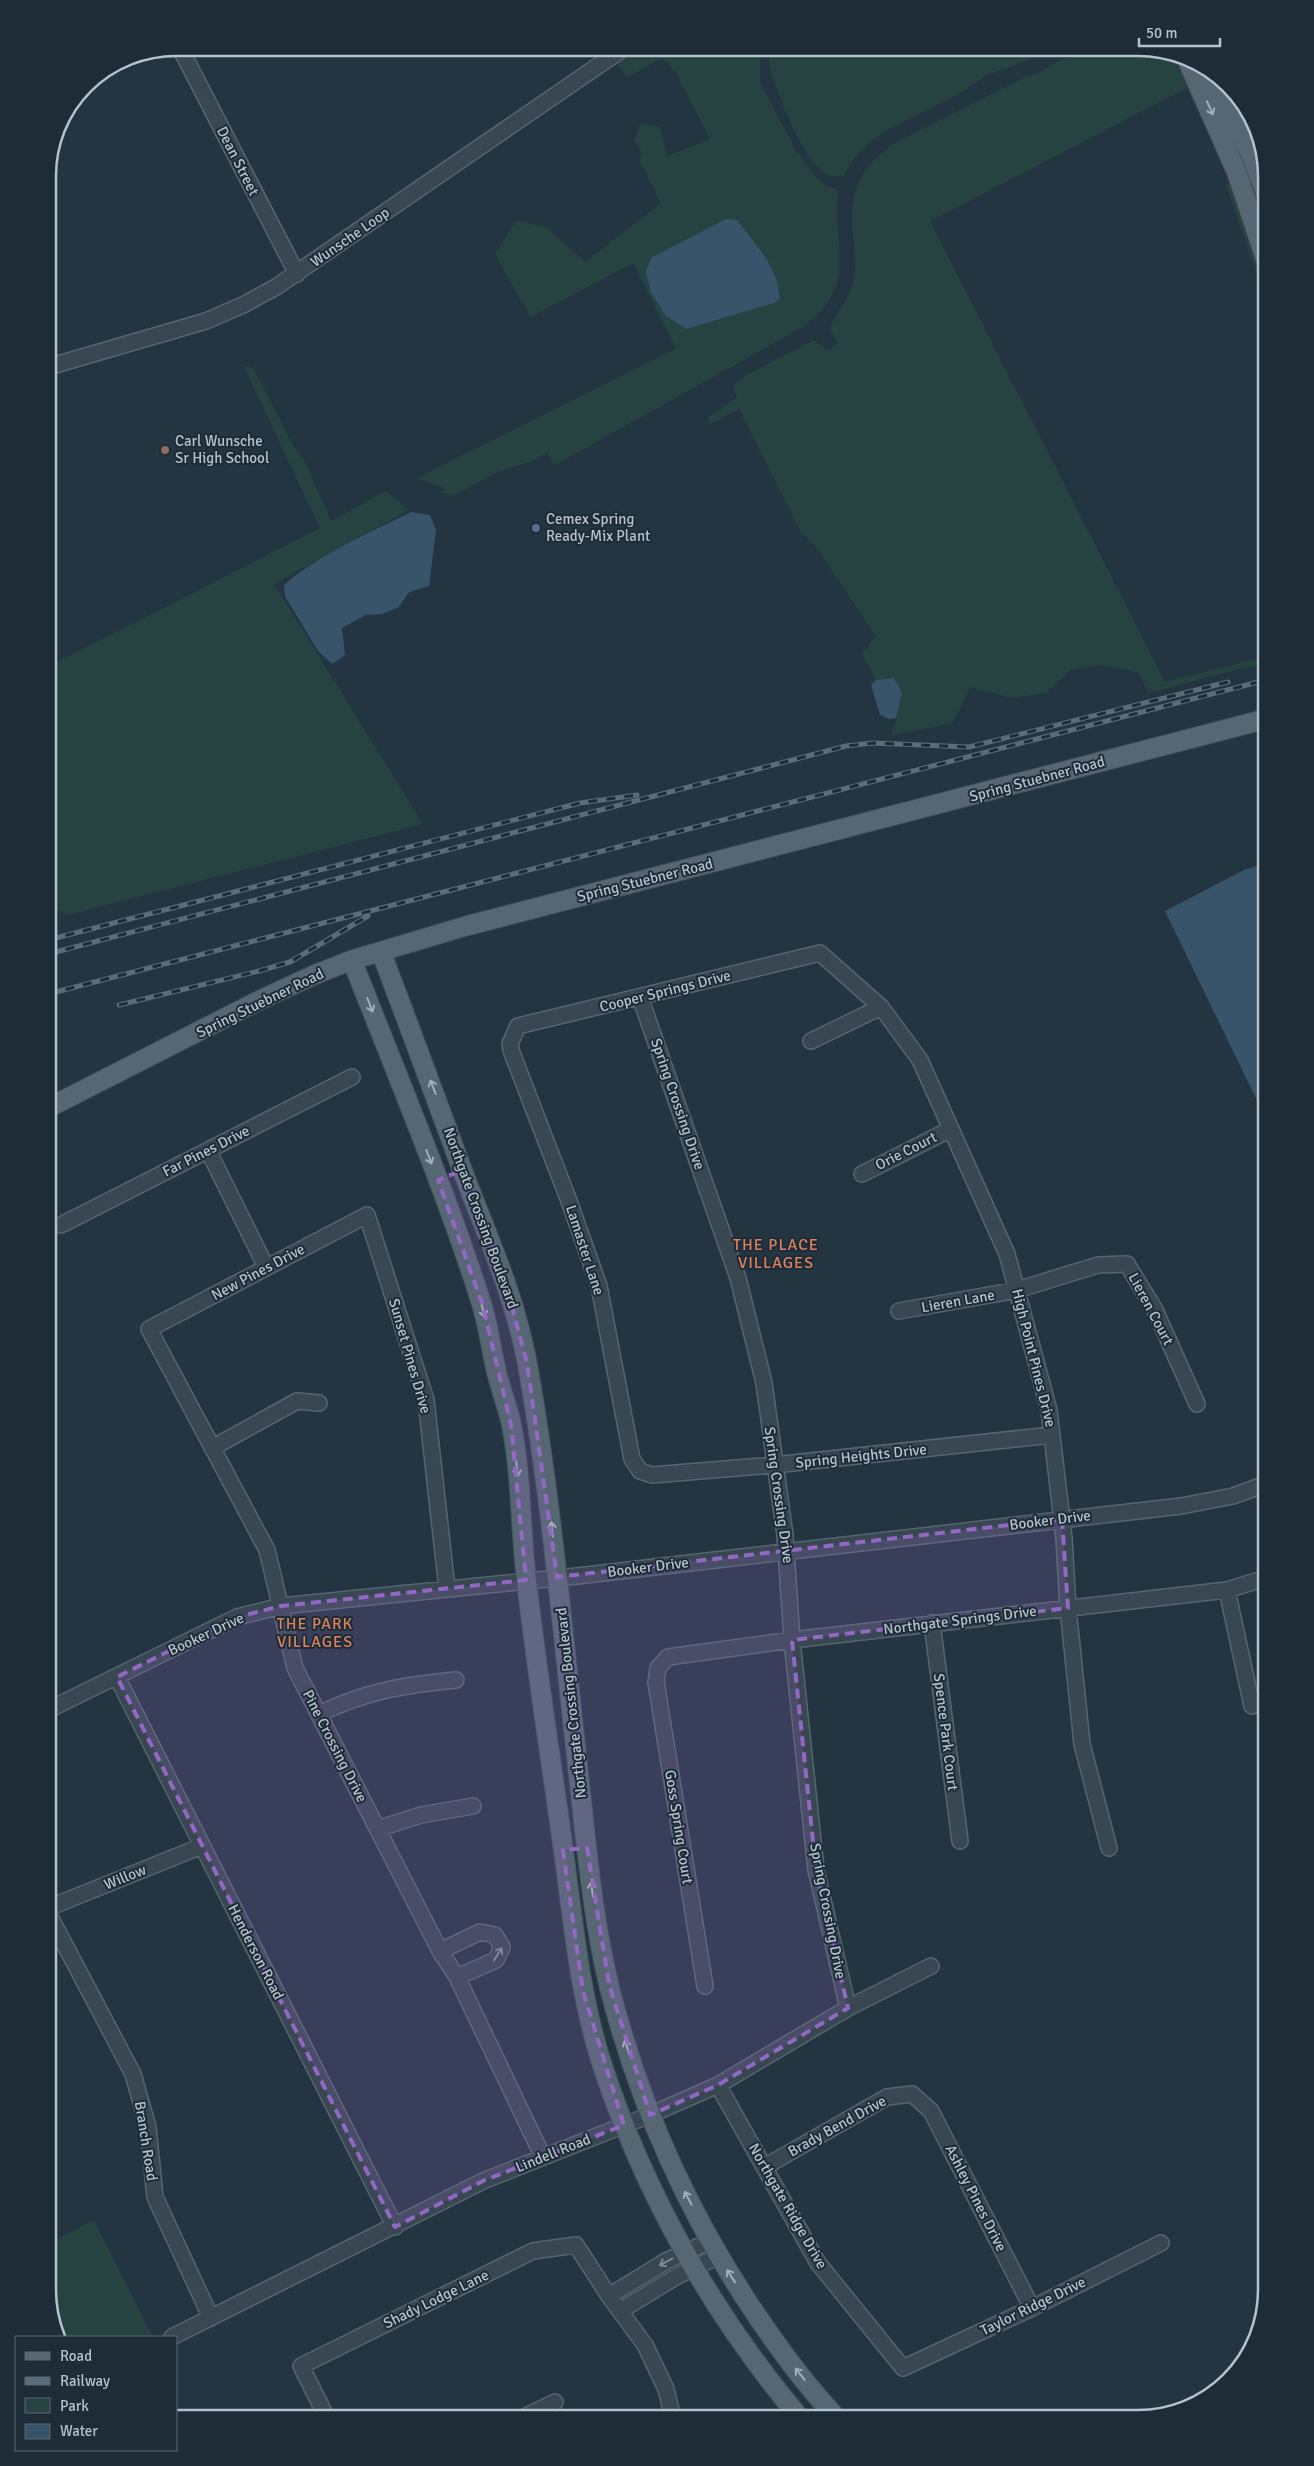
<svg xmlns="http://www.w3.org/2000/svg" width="1314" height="2466" font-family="Signika,sans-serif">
	<rect width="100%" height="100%" fill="#243542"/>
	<!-- green -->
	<path fill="#264342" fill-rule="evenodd" d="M642 48H760V83L796 150 814 175 824 185 837 189C839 200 836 210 837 220 841 270 846 293 803 327L555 465 547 453 530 462 497 472 452 496 441 492 446 489 417 478 676 349 633 263 530 317 495 254 516 221 546 227 585 262 661 203 640 161 642 153 634 140 640 124 660 127 667 156 710 139 675 72 662 58 628 77 617 64ZM737 220 780 299 774 303 686 329Z
		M767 48H1050L1021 63 987 75 960 93 888 129 871 141 856 156 843 176C839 176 834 176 831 176 806 169 781 101 773 78 769 68 769 57 767 48Z
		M1082 48H1146L1184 62 1205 117 1201 120 1187 88 930 221 1165 682 1266 657V662L1149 693 1138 672 1102 665 1070 670 1046 693 1012 698 970 687 953 723 891 736 897 716 894 678 876 680 862 654 876 636 815 545 802 534 739 409 710 424 707 418 737 398 733 386 745 376 812 341H816L827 351 838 344 830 329C836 311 852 297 854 277 857 259 853 242 852 224 850 187 867 160 897 142L1027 76 1038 73Z
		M1229 91 1257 127 1264 166Z
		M1235 181 1264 266 1263 270 1257 274 1226 185Z
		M250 366 255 372 294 447 304 460 331 521 386 491 409 510 274 584 423 824 68 915 48 906V667L320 528 244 367Z
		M94 2220 153 2337H57L48 2290V2244Z"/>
	<!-- water -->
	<path fill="#37546a" d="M726 219 737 220C756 246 777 264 780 299L774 303 686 329 665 315 651 292 646 272 651 258Z
		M411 512 430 515 436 530 429 586 409 592 399 607 382 614 366 615 342 628 345 655 332 664 318 651 285 596 284 585C318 555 369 533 411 512Z
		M894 678 902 693 896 718 889 719 880 715 871 685 876 680Z
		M1266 863V1119L1165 911 1244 870Z"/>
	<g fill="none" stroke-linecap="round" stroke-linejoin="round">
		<defs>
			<path id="minor" d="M180 48 297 274
				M48 367 206 321 243 305 276 287 624 48
				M640 997 738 1278 764 1383 785 1535 792 1640 816 1870 848 2008
				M811 1041 881 1007
				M208 1150 266 1267
				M862 1174 951 1129
				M61 1225 352 1077
				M899 1311 1017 1290 1098 1265 1127 1264 1155 1310 1197 1404
				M1052 1435 774 1465 652 1475 640 1471 632 1459 599 1286 569 1201 512 1053 510 1044 518 1026 820 953 881 1007 920 1060 1007 1254 1049 1410 1064 1538 1068 1608 1082 1744 1109 1848
				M212 1448 297 1401 319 1403
				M447 1589 426 1400 367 1215 149 1329 267 1550 295 1668 440 1951 457 1977 543 2157
				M1227 1590 1252 1706
				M932 1623 960 1841
				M117 1677 395 2227
				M48 1710 237 1617 281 1606 577 1576 1181 1506 1233 1496 1266 1484
				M319 1714C366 1691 404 1685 456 1680
				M377 1829 421 1815 473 1806
				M48 1908 202 1846
				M48 1913 133 2074 148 2127 155 2197 211 2318
				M440 1951 480 1932 495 1935 502 1947 496 1960 457 1977
				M705 1986 656 1682 658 1668 668 1657 792 1640 1227 1590 1266 1578
				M718 2085 818 2263 903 2368 1032 2308 1161 2243
				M766 2166 887 2097 912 2094 931 2111 1032 2308
				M609 2296 666 2261 710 2241
				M620 2311 674 2278 718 2256
				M172 2337 483 2181 650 2115 718 2085 848 2008 931 1966
				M327 2418 301 2366 533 2251 576 2245 609 2296 645 2345 666 2389 673 2418
				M522 2418 555 2402"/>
			<path id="major" d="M1189 64 1237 173 1266 260
				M1209 71 1252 157 1266 194
				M381 952C409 1025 436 1099 463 1172 489 1240 517 1300 529 1373 552 1504 563 1637 578 1769 586 1842 592 1915 609 1986 638 2101 686 2209 751 2307 777 2346 805 2385 837 2418
				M352 960C396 1073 444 1186 481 1302 488 1324 491 1348 496 1370 500 1388 507 1405 511 1423 522 1476 520 1531 527 1585 537 1672 551 1760 563 1847 573 1919 579 1991 601 2061 643 2191 712 2314 800 2418
				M48 1108 256 1002 314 975 352 960 466 926 1266 719"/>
		</defs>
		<!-- minor casing -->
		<use href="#minor" stroke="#56646f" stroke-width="18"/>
		<!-- major casing -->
		<use href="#major" stroke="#42505b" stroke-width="21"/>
		<!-- minor -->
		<use href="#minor" stroke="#384751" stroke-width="15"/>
		<!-- major -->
		<use href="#major" stroke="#566672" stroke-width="19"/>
		<defs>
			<path id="rail" d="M48 940 580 803 637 795
				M48 954 846 746 873 743 969 747 1228 682
				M48 994 1266 680
				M119 1005 259 971 290 962 368 916"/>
		</defs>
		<!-- rail casing -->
		<use href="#rail" stroke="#5a6b79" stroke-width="5"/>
		<!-- rail -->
		<use href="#rail" stroke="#1d2c37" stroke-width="3" stroke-dasharray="9" stroke-linecap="butt"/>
	</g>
	<!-- one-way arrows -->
	<defs><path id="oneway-shaft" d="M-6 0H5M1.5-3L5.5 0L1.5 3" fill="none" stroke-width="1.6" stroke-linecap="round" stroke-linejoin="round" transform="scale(1.25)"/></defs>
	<g stroke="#a2afba">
		<use href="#oneway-shaft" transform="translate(1210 108) rotate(65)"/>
		<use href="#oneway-shaft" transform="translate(370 1005) rotate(69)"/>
		<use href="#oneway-shaft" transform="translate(433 1087) rotate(-111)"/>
		<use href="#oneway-shaft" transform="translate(429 1157) rotate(69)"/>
		<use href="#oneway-shaft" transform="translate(483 1310) rotate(76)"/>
		<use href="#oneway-shaft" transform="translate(517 1469) rotate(83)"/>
		<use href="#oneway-shaft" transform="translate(552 1529) rotate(-96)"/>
		<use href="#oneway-shaft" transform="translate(592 1889) rotate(-97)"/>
		<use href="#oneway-shaft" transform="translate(627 2047) rotate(-107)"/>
		<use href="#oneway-shaft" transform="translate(688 2198) rotate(-118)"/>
		<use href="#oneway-shaft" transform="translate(731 2276) rotate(-122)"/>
		<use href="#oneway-shaft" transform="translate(800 2374) rotate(-129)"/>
	</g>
	<g stroke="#7d8a95">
		<use href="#oneway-shaft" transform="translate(498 1954) rotate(-58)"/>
		<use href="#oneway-shaft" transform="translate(666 2262) rotate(152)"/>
	</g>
	<!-- marked area -->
	<path fill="#9268c4" fill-opacity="0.2" stroke="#9268c4" stroke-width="4" stroke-dasharray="10 6" stroke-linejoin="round" d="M463 1170 502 1269 527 1363 557 1577 1062 1519 1068 1608 792 1640 816 1870 848 2008 718 2085 650 2115 609 1984 587 1848 563 1850 583 1991 624 2125 483 2181 395 2227 117 1677 237 1617 281 1606 526 1580 511 1425 483 1306 438 1180Z"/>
	<!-- markers -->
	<circle fill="#8d6e63" stroke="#1d2c37" stroke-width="2" cx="165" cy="450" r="5"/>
	<circle fill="#5c6f8a" stroke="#1d2c37" stroke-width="2" cx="536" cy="528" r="5"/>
	<g text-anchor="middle" stroke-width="4" stroke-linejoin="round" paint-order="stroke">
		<!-- street labels -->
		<g font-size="15" fill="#b5c1cc" stroke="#1d2c37">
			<text transform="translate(238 161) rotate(63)" y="5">Dean Street</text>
			<text transform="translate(350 237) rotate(-35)" y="5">Wunsche Loop</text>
			<text transform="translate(1037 779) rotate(-15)" y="5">Spring Stuebner Road</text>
			<text transform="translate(645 880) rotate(-14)" y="5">Spring Stuebner Road</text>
			<text transform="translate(665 991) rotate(-14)" y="5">Cooper Springs Drive</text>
			<text transform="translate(260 1003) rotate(-26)" y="5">Spring Stuebner Road</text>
			<text transform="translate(678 1104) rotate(71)" y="5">Spring Crossing Drive</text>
			<text transform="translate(206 1151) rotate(-27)" y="5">Far Pines Drive</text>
			<text transform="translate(906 1151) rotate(-27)" y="5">Orie Court</text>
			<text transform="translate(481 1218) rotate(70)" y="5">Northgate Crossing Boulevard</text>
			<text transform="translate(585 1250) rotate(72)" y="5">Lamaster Lane</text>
			<text transform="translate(258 1272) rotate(-28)" y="5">New Pines Drive</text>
			<text transform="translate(958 1301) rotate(-10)" y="5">Lieren Lane</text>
			<text transform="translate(1151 1309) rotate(62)" y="5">Lieren Court</text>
			<text transform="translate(410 1356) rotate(74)" y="5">Sunset Pines Drive</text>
			<text transform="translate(1034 1358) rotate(76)" y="5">High Point Pines Drive</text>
			<text transform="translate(861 1456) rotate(-6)" y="5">Spring Heights Drive</text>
			<text transform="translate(779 1495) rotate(82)" y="5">Spring Crossing Drive</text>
			<text transform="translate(1050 1520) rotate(-7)" y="5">Booker Drive</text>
			<text transform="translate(648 1567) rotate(-7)" y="5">Booker Drive</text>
			<text transform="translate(960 1620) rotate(-7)" y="5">Northgate Springs Drive</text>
			<text transform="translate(206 1634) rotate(-25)" y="5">Booker Drive</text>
			<text transform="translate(571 1703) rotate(-96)" y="5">Northgate Crossing Boulevard</text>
			<text transform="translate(946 1732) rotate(83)" y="5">Spence Park Court</text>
			<text transform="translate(335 1746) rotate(63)" y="5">Pine Crossing Drive</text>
			<text transform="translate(679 1827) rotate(81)" y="5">Goss Spring Court</text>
			<text transform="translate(125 1877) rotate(-22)" y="5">Willow</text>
			<text transform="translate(828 1911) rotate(79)" y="5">Spring Crossing Drive</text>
			<text transform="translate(256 1952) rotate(63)" y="5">Henderson Road</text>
			<text transform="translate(837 2126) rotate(-29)" y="5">Brady Bend Drive</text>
			<text transform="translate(146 2141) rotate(81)" y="5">Branch Road</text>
			<text transform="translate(553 2153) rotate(-22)" y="5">Lindell Road</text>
			<text transform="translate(976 2198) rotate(63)" y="5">Ashley Pines Drive</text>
			<text transform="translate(788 2206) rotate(60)" y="5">Northgate Ridge Drive</text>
			<text transform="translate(436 2299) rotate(-26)" y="5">Shady Lodge Lane</text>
			<text transform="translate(1033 2306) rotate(-26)" y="5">Taylor Ridge Drive</text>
		</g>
		<!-- poi labels -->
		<g font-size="15" fill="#b5c1cc" stroke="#1d2c37" text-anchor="start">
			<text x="175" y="446">Carl Wunsche<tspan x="175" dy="17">Sr High School</tspan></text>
			<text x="546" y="524">Cemex Spring<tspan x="546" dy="17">Ready-Mix Plant</tspan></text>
		</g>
		<!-- neighbourhood labels -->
		<g font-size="16" letter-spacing="1" fill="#dc825f" stroke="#1d2c37">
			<text x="776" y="1250">THE PLACE<tspan x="776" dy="18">VILLAGES</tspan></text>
			<text x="315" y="1629">THE PARK<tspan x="315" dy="18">VILLAGES</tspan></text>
		</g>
	</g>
	<!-- crop -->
	<path d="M0 0H1314V2466H0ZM176 56H1138A120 120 0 0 1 1258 176V2290A120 120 0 0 1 1138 2410H176A120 120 0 0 1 56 2290V176A120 120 0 0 1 176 56Z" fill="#1d2c37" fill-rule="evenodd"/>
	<path fill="none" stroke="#b5c1cc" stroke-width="2.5" d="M176 56H1138A120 120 0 0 1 1258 176V2290A120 120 0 0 1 1138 2410H176A120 120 0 0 1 56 2290V176A120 120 0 0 1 176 56Z"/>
	<!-- legend -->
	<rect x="15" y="2336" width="162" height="115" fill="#1d2c37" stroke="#5a6873"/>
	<rect x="25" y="2352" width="25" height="8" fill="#566672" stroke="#5a6873"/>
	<text x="60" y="2361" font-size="15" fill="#b5c1cc">Road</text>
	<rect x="25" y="2377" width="25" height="8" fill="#5a6b79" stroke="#5a6873"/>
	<text x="60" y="2386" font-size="15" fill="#b5c1cc">Railway</text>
	<rect x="25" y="2398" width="25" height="15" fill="#264342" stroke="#5a6873"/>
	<text x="60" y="2411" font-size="15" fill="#b5c1cc">Park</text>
	<rect x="25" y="2424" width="25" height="15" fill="#37546a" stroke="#5a6873"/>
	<text x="60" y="2436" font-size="15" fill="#b5c1cc">Water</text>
	<!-- scale -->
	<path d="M1139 38v8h81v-8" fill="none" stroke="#b5c1cc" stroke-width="2.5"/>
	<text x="1146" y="38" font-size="15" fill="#b5c1cc" stroke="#1d2c37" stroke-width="4" paint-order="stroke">50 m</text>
</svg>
